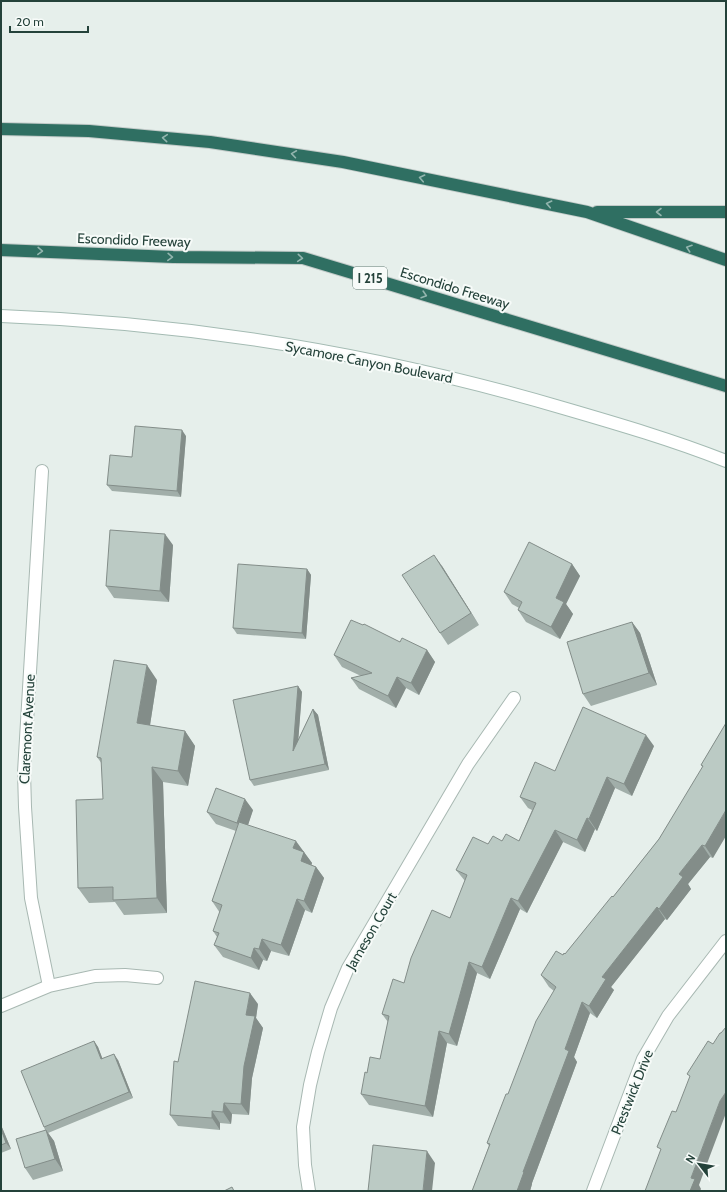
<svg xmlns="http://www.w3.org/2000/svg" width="727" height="1192" font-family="Cabin,sans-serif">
	<rect width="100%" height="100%" fill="#e6efeb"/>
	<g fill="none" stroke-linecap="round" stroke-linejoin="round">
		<defs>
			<path id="street" d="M42 471 24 772 25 807 31 898 49 986
				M1 1006 49 986 95 976 125 975 157 978
				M309 1191 305 1165 303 1127 310 1085 318 1052 331 1008 348 968 468 764 514 698
				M593 1191 643 1059 668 1016 726 941"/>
			<path id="secondary" d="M1 316C191 323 380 354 563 408 618 424 673 440 726 461"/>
			<path id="highway" d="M1 129 89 131 210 142 343 162 587 212 726 260
				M597 212H726
				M1 250 173 257 303 258 726 386"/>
		</defs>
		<!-- street casing -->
		<use href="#street" stroke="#a8b8b2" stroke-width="14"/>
		<!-- secondary casing -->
		<use href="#secondary" stroke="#a4bbb3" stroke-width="14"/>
		<!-- highway casing -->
		<use href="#highway" stroke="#c2cac8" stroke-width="14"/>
		<!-- street -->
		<use href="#street" stroke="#fff" stroke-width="12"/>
		<!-- secondary -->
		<use href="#secondary" stroke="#fff" stroke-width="12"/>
		<!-- highway -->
		<use href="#highway" stroke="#2f6f62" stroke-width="12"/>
	</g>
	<!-- wall -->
	<path fill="#a1aea9" d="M186 436 181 497 112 491 107 485 132 457Z
		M173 545 169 602 114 598 106 586Z
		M572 564 580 576 566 604 573 614 560 639 526 622 518 610 519 608 512 604 504 592Z
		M442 566 479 625 448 645 440 633Z
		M307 569 311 575 306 639 237 634 233 628Z
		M632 622 640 633 657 685 591 706 583 694Z
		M363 625 400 642 427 650 435 662 419 695 406 688 396 708 359 689 351 678 361 676 342 667 334 655Z
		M157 680 150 725 185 731 195 746 188 786 163 782 167 913 124 915 115 902 89 903 78 888 103 799 102 764 97 757Z
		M298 686 302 692 298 740 313 709 318 715 329 770 254 786 250 780Z
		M726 723 713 858 710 857 688 884 691 889 667 920 665 919 611 987 614 990 597 1018 590 1013 574 1057 577 1062 532 1183V1184L530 1191H472L489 1146 487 1143 508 1094 554 991 549 987 541 975 563 955 565 954 613 897 659 839 703 768 701 765Z
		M654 746 632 796 615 788 597 831 595 829 585 852 563 842 527 913 520 909 490 979 477 973 457 1046 447 1043 433 1117 369 1105 361 1094 367 1073 380 1059 388 1022 382 1014 450 918 465 881 456 870 488 844 502 841H519L532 810 528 808 520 797 555 771Z
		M253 810 248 825 303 851 312 863 311 865 316 867 324 878 312 913 305 910 289 956 271 951 267 961 263 960 259 970 223 957 214 945 217 937 213 931 220 913 212 901 236 831 216 824 207 812Z
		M258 1004 256 1018 263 1028 252 1078 249 1115 232 1114 231 1124 220 1123V1130L178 1126 170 1115 178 1062Z
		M94 1041 98 1047 102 1058 118 1060 133 1098 48 1133 54 1141 63 1171 33 1180 25 1168 45 1130 44 1127Z
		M1 1125 11 1149 1 1153Z"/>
	<!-- shaded-wall -->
	<path fill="#838d89" d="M182 430 186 436 181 497 177 491Z
		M165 534 173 545 169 602 160 591Z
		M434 555 442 566 479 625 471 613Z
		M572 564 580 576 566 604 573 614 560 639 551 627 556 598Z
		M307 569 311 575 306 639 302 633Z
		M632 622 640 633 657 685 649 673Z
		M427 650 435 662 419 695 411 683Z
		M147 665 157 680 148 738 137 723Z
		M397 677 406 688 396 708 388 696Z
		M298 686 302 692 297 757 293 751Z
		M313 709 318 715 329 770 325 764Z
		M185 731 195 746 188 786 178 771Z
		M646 735 654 746 632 796 624 784Z
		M152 767 163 782 167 913 157 898Z
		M607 777 615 788 597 831 589 819Z
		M245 799 253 810 245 834 237 823Z
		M726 810V836L713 858 705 846Z
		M587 818 595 829 585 852 577 840Z
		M555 830 563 842 527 913 518 901Z
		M296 841 312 863 309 873 301 861 293 848Z
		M702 845 710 857 688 884 691 889 667 920 659 909 679 874Z
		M316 867 324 878 312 913 304 901Z
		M511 898 520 909 490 979 482 967Z
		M297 899 305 910 289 956 281 945Z
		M657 907 665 919 611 987 614 990 597 1018 589 1006 602 977Z
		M262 939 271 951 267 961 259 949Z
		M254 948 263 960 259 970 251 958Z
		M469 962 477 973 457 1046 449 1034Z
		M250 993 258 1004 256 1018 263 1028 252 1078 249 1115 241 1104 246 1015Z
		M582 1002 590 1013 574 1057 577 1062 532 1183V1184L530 1191H517L523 1172 565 1049Z
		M439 1031 447 1043 433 1117 425 1106Z
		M94 1041 98 1047 105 1065 101 1059Z
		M114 1054 118 1060 133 1098 129 1092Z
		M726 1092V1113L699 1185 701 1189 700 1191H690L691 1178 720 1101Z
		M224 1103 232 1114 231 1124 223 1112Z
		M212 1111 220 1123V1130L212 1118Z
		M1 1125 11 1149 6 1143 1 1129Z
		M46 1130 54 1141 63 1171 55 1159Z
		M427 1151 435 1163 432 1191H423Z"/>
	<!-- building -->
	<path fill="#bbcac4" stroke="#838d89" d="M135 426 182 430 177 491 107 485 110 455 132 457Z
		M110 530 165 534 160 591 106 586Z
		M529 542 572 564 556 598 564 602 551 627 518 610 522 602 504 592Z
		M434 555 471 613 440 633 402 575Z
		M238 564 307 569 302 633 233 628Z
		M351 620 363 625 364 624 400 642 402 638 427 650 411 683 397 677 388 696 351 678 372 673 334 655Z
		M632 622 649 673 583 694 567 642Z
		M114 660 147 665 137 723 185 731 178 771 152 767 157 898 113 900V887L78 888 76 800 103 799 101 758 97 757Z
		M298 686 293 751 313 709 325 764 250 780 233 700Z
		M583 707 646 735 624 784 607 777 589 819 587 818 577 840 555 830 518 901 511 898 482 967 469 962 449 1034 439 1031 425 1106 361 1094 365 1072 367 1073 370 1057 380 1059 389 1016 382 1014 393 979 404 983 411 958 432 910 450 918 467 875 456 870 473 837 488 844 493 836 502 841 506 834 519 841 536 803 520 797 535 762 555 771Z
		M726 723V810L705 846 702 845 679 874 683 877 659 909 657 907 602 977 606 979 589 1006 582 1002 565 1049 569 1051 523 1172H524L517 1191H472L490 1144 487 1143 506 1094H508L536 1021 556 987 541 975 556 951 563 955 564 953 565 954 612 896 613 897 659 839 703 766 701 765Z
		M216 788 245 799 237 823 207 812Z
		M239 822 296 841 293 848 304 852 301 861 316 867 304 901 297 899 281 945 262 939 259 949 254 948 251 958 214 945 219 933 213 931 222 905 212 901Z
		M195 981 250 993 246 1015 255 1016 244 1066 241 1104 224 1103 223 1112 212 1111V1118L170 1115 174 1061 178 1062Z
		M726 1027V1092L720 1101 691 1178 695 1179 690 1191H645L661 1149 657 1147 672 1111 676 1112 690 1076 687 1074 708 1041 713 1044 720 1033H721Z
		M94 1041 101 1059 114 1054 129 1092 44 1127 21 1071Z
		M1 1129 6 1143 1 1145Z
		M46 1130 55 1159 25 1168 16 1139Z
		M373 1145 427 1151 423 1191H368Z
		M232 1187 234 1191H224Z"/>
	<!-- one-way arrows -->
	<defs><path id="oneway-chevron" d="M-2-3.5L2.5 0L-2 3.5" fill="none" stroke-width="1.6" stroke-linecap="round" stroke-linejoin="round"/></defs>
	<g stroke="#93b5ae">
		<use href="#oneway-chevron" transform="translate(165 138) rotate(-175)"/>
		<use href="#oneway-chevron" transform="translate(294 154) rotate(-172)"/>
		<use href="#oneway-chevron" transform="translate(422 178) rotate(-168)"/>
		<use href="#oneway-chevron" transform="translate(549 204) rotate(-168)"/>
		<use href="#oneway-chevron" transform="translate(659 212) rotate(-180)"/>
		<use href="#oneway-chevron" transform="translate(689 248) rotate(-161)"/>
		<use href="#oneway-chevron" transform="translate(40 251) rotate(2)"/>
		<use href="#oneway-chevron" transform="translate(170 257) rotate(2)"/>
		<use href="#oneway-chevron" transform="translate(300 258) rotate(5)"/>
		<use href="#oneway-chevron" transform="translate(424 295) rotate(17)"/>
	</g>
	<g text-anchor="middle" stroke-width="4" stroke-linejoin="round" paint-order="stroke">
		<!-- shield labels -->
		<rect fill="#f7fbf9" stroke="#637a73" stroke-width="1" x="353" y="267" width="34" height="22" rx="3"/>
		<g font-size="13" font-weight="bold" fill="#24423a">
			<text x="370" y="283">I 215</text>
		</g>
		<!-- street labels -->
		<g font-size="14" fill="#24423a" stroke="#f7fbf9">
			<text transform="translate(134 240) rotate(2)" y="5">Escondido Freeway</text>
			<text transform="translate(455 288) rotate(17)" y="5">Escondido Freeway</text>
			<text transform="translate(369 362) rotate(11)" y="5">Sycamore Canyon Boulevard</text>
			<text transform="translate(27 729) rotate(-87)" y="5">Claremont Avenue</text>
			<text transform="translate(371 931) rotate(-60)" y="5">Jameson Court</text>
			<text transform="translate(632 1092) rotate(-68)" y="5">Prestwick Drive</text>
		</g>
	</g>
	<!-- border -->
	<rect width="727" height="1192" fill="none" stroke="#24423a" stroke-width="4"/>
	<!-- north arrow -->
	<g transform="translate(699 1164) rotate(301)" stroke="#f7fbf9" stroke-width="3" paint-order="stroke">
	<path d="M0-3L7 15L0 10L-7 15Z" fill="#24423a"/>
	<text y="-6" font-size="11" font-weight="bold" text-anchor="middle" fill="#24423a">N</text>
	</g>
	<!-- scale -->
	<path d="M10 26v6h78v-6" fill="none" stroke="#24423a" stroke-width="2"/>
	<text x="16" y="26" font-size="12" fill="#24423a" stroke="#f7fbf9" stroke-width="3" paint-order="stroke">20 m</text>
</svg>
